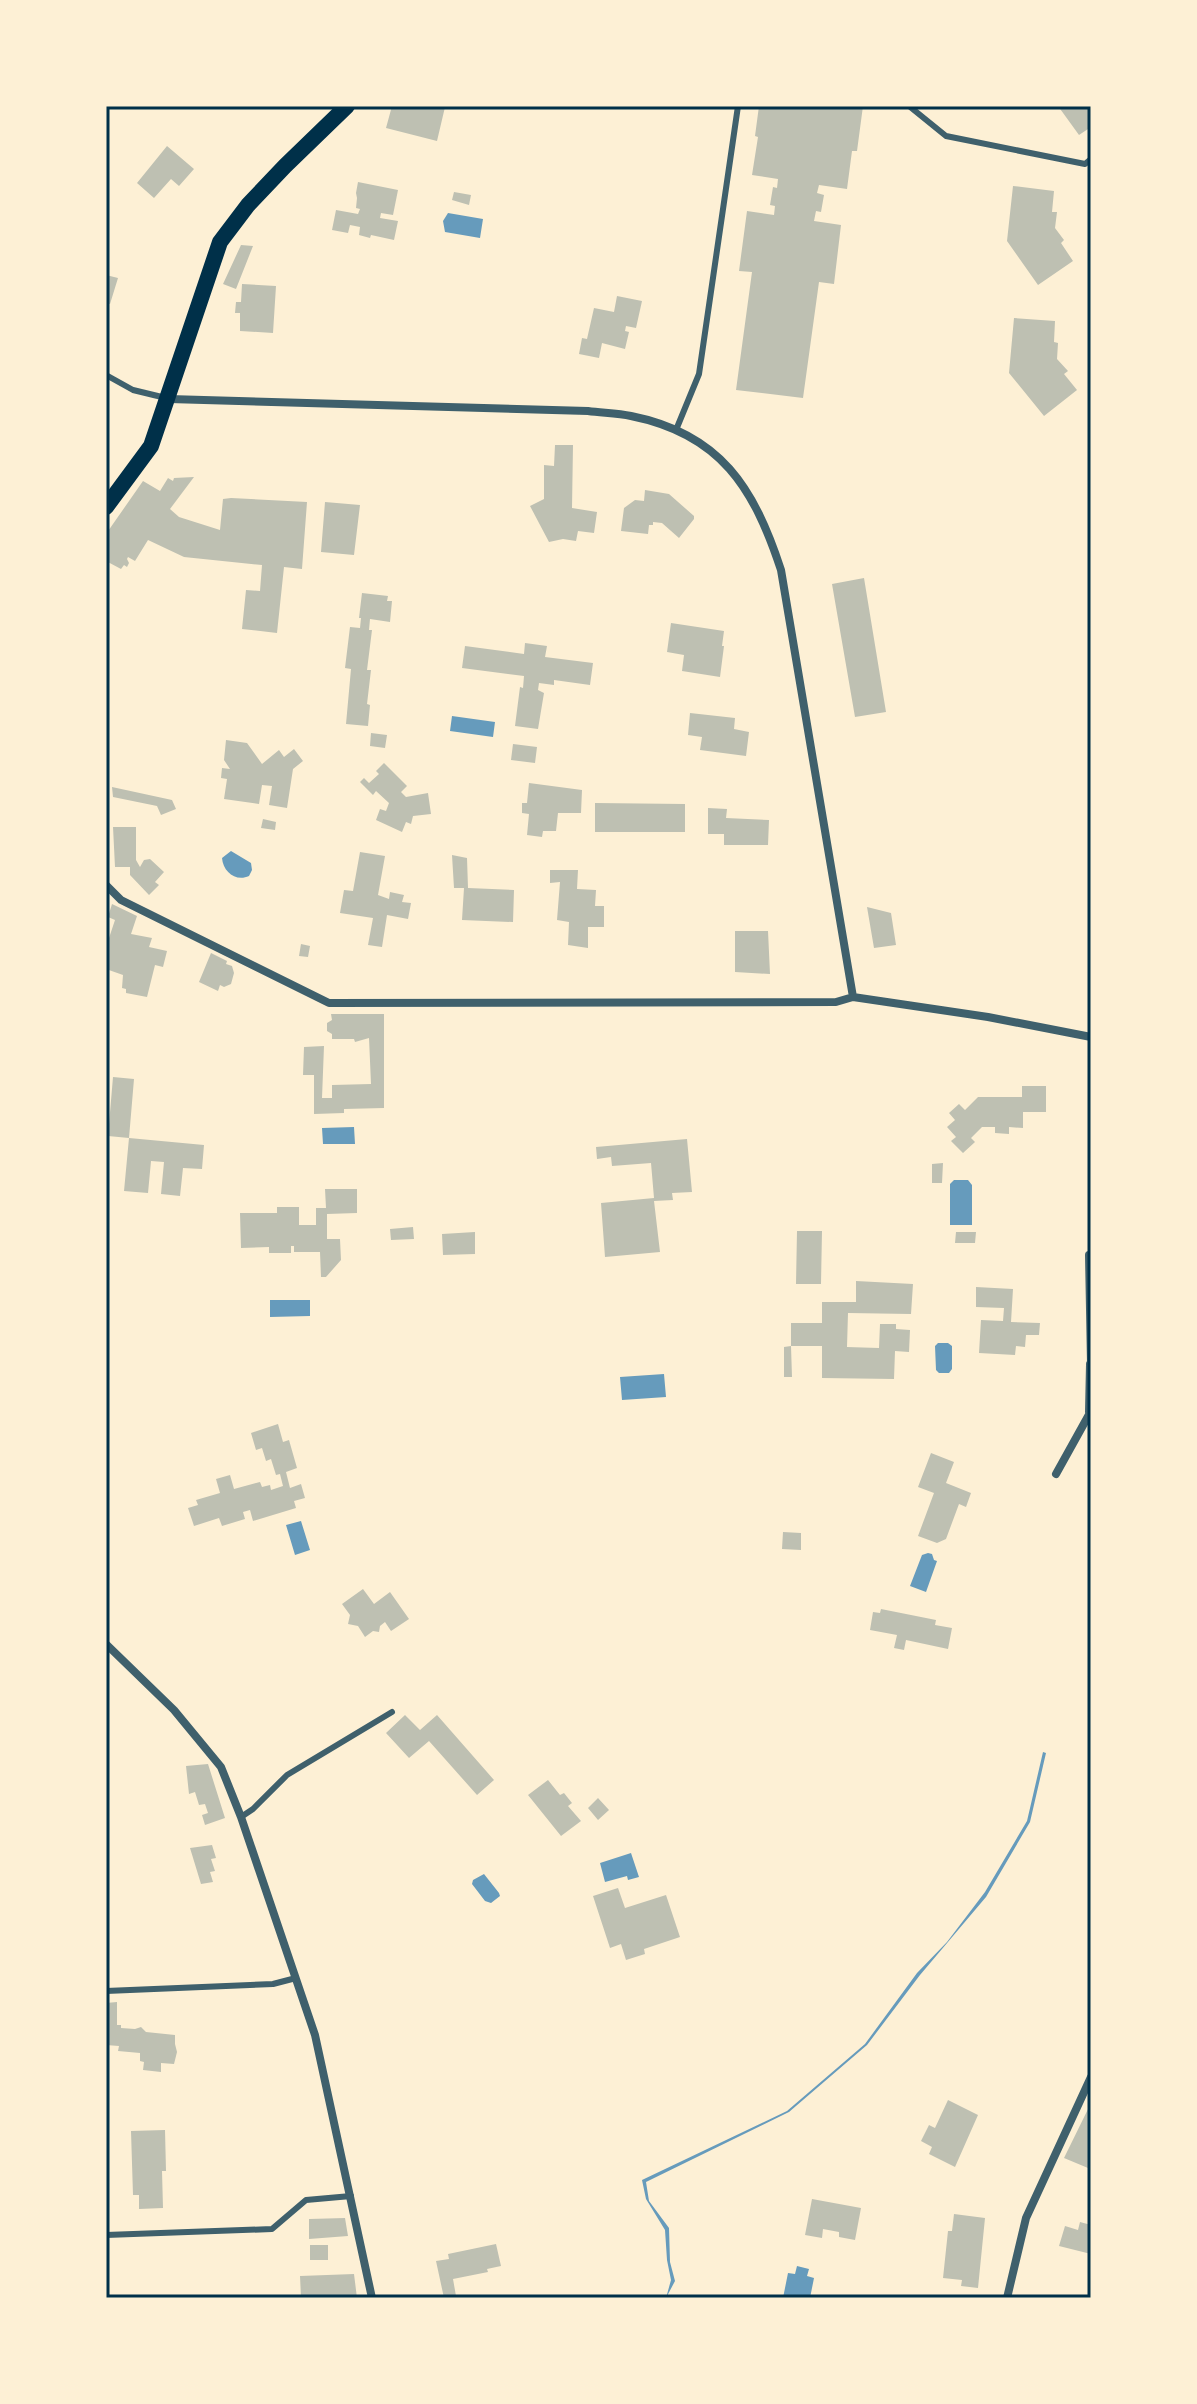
<svg xmlns="http://www.w3.org/2000/svg" width="1197" height="2404" font-family="'Titillium Web',sans-serif">
	<rect width="100%" height="100%" fill="#fdf0d5"/>
	<!-- water -->
	<path fill="#669bbc" d="M448 213 483 219 480 238 445 232 443 221Z
		M452 716 495 722 493 737 450 731Z
		M231 851 251 863 252 870 249 876C236 882 223 872 222 858Z
		M354 1127 355 1144H323L322 1128Z
		M954 1180H968L972 1185V1225H950V1184Z
		M270 1300H310V1316L270 1317Z
		M938 1343H948L952 1346V1369L949 1373H939L936 1370 935 1346Z
		M664 1374 666 1397 622 1400 620 1377Z
		M301 1521 310 1550 295 1555 286 1525Z
		M928 1553 932 1554 934 1560 937 1561 926 1592 910 1586 922 1555Z
		M1043 1752 1046 1753 1030 1822 986 1897 920 1975 867 2045 789 2112 646 2182 649 2201 669 2228 670 2262 675 2281 666 2298 671 2280 667 2260 665 2230 646 2199 642 2180 787 2111 865 2044 917 1973 947 1942 985 1892 1027 1821Z
		M631 1853 639 1877 628 1880 627 1876 605 1882 600 1863Z
		M484 1874 499 1893 500 1896 491 1903 485 1901 472 1884 473 1880Z
		M797 2266 809 2269 807 2276 814 2278 810 2298H783L788 2273 795 2274Z"/>
	<!-- building -->
	<path fill="#bec0b2" d="M392 106 445 107 437 141 386 128Z
		M759 106H863L857 151H852L847 189 819 185 817 193 824 195 821 212 816 211 814 221 841 225 834 284 819 282 803 398 736 390 752 272 739 271 747 211 774 215 775 206 770 205 773 187 777 188 778 179 752 175 758 137 755 136Z
		M1058 106H1091V127L1079 135Z
		M167 146 194 169 179 186 171 179 154 198 137 183Z
		M358 182 398 190 393 215 381 213 380 218 398 221 394 240 371 235 370 238 359 235 360 227 350 225 348 233 332 230 336 210 358 214 360 209 356 208 357 198 356 193Z
		M1013 186 1054 191 1052 212H1057L1055 228 1064 240 1061 243 1073 261 1038 285 1007 241Z
		M454 192 471 195 469 205 452 200Z
		M241 245 253 246 236 289 223 284Z
		M106 275 118 278 110 304 106 303Z
		M242 284 276 286 273 333 240 331V313H235L236 302H241Z
		M617 296 642 301 636 328 626 326 625 331 629 332 625 349 602 343 599 358 579 354 582 338 587 339 594 308 614 312Z
		M1014 318 1055 321 1054 342 1058 343 1057 359 1068 371 1064 374 1077 390 1044 416 1009 373Z
		M555 445H573L572 508 597 512 594 533 578 531 576 541 563 539 549 542 530 506 544 499V465L554 466Z
		M194 477 170 509 179 517 220 530 223 499 231 498 307 502 302 569 284 567 277 633 242 629 246 590 260 591 262 565 184 557 148 540 135 561 128 557 127 559 129 563 127 567 124 565 121 569 106 561V534L143 481 160 491 168 478 173 481 174 478Z
		M645 490 669 494 694 516V519L679 538 662 523 653 522V525H649L648 534 621 531 624 508 635 500 644 501Z
		M325 502 360 505 354 555 321 552Z
		M864 578 886 712 855 717 832 584Z
		M362 593 388 596 387 601H392L390 622 370 619 369 630H372L367 670H371L367 704 370 705 368 726 346 724 351 669 345 668 350 627 360 628 361 618H359Z
		M671 623 724 631 722 646H724L720 677 682 671 684 655 667 652Z
		M525 643 547 646 545 657 593 663 590 685 554 680V685L539 683 538 690 544 693 538 729 515 726 520 687 523 688 524 676 462 668 465 646 524 654Z
		M690 713 735 718 734 729 749 732 746 756 700 750 702 737 688 735Z
		M371 733 387 735 385 748 370 746Z
		M226 740 247 743 262 764 279 750 284 757 294 749 303 761 293 769 287 808 269 805 272 786 262 785 259 804 224 799 227 779 221 778 222 768 230 769 224 760Z
		M513 744 537 747 535 763 511 760Z
		M384 763 407 786 401 792 406 797 428 793 431 814 413 816 411 824 406 822 402 832 376 820 380 809 386 811 389 803 376 791 373 795 360 782 364 778 369 783 379 774 376 771Z
		M529 783 582 790 581 813H558L556 831H543L542 837 527 835 529 814 522 813V803H527Z
		M112 787 172 800 176 809 161 815 157 806 113 797Z
		M595 803 685 804V832H595Z
		M708 808 727 809 726 818 769 820 768 845H724V834H708Z
		M263 819 276 822 275 830 261 828Z
		M113 827H136V860L140 867 144 860 150 859 164 872 155 882 159 885 149 895 130 875V867H115Z
		M360 852 385 856 378 895 389 899 390 892 404 895 402 902 411 903 408 919 387 915 382 947 368 945 373 918 340 913 344 890 353 891Z
		M452 855 467 858 468 888 514 890 513 922 462 920 464 888H454Z
		M550 870H578L577 889 596 890 595 906H604V927H588V948L568 945 569 922 557 920 560 882 550 883Z
		M112 904 137 916 131 934 152 938 149 947 167 951 163 967 155 965 147 997 126 993V989L122 988 123 975 106 969V947L115 920 108 917Z
		M867 907 891 913 896 945 874 948Z
		M735 931H768L770 974 735 972Z
		M301 944 310 946 308 957 299 956Z
		M211 953 227 961 226 964 232 966 234 973 231 984 224 987 220 985 218 991 199 982Z
		M331 1014H384V1108L344 1109V1113L314 1114V1075H303L304 1047 324 1046 322 1098H332V1085L371 1084 369 1038 355 1042 354 1039H332V1034L327 1031V1023L332 1020Z
		M113 1077 134 1079 129 1138 108 1136Z
		M1022 1086H1046V1112H1023V1128L1009 1127V1134L995 1133V1127H982L971 1138 975 1142 963 1153 951 1141 956 1137 947 1127 955 1120 949 1113 959 1104 965 1110 978 1097H1022Z
		M129 1138 204 1145 202 1169 183 1168 180 1196 161 1194 164 1162 151 1161 148 1193 124 1191Z
		M687 1139 692 1192 672 1193 673 1200 654 1201 660 1252 605 1257 601 1203 654 1198 651 1163 612 1166 611 1157 597 1159 596 1147Z
		M943 1163 942 1183H932V1164Z
		M325 1189H357V1213L327 1214V1239H340L341 1260 326 1277H321L320 1252H294V1246H291V1253H269V1247L241 1248 240 1213H277V1207H299V1225H316V1208H326Z
		M413 1227 414 1239 391 1240 390 1229Z
		M797 1231H822L821 1284H796Z
		M475 1232V1254L443 1255 442 1234Z
		M956 1232H976L975 1243H955Z
		M856 1281 913 1284 911 1314 848 1313 847 1347 879 1348 880 1324H896V1329L910 1330 909 1352 895 1351 894 1379 822 1378V1346H791L792 1377H784V1347L791 1346V1323H822V1302H856Z
		M976 1287 1013 1289 1011 1322 1040 1323 1039 1335H1026L1025 1347 1016 1346 1015 1355 979 1353 981 1320 1003 1321 1004 1308 976 1307Z
		M278 1424 283 1442 289 1440 297 1468 286 1472 290 1488 301 1484 305 1498 294 1501 296 1508 253 1521 250 1510 243 1512 245 1519 222 1526 219 1518 194 1526 188 1508 198 1505 196 1500 220 1493 216 1479 230 1475 234 1489 260 1482 262 1487 270 1485 271 1490 283 1486 280 1474 276 1475 271 1459 266 1461 262 1448 256 1450 251 1433Z
		M931 1453 954 1462 946 1483 971 1493 966 1507 959 1504 946 1539 937 1543 918 1536 934 1493 918 1487Z
		M783 1532 801 1533V1550L782 1549Z
		M363 1589 374 1604 390 1592 409 1619 391 1631 385 1622 380 1626 379 1632 373 1631 365 1637 358 1626 348 1624 350 1615 342 1604Z
		M881 1609 936 1620 935 1625 952 1628 948 1649 906 1640 904 1650 894 1648 897 1635 870 1630 873 1612 880 1613Z
		M405 1715 420 1730 437 1715 494 1780 477 1795 429 1741 409 1758 386 1733Z
		M208 1764 225 1818 205 1825 202 1815 208 1813 205 1804 199 1805 195 1792 189 1794 186 1766Z
		M548 1780 560 1795 564 1793 572 1803 568 1806 581 1821 561 1836 528 1795Z
		M598 1798 609 1810 598 1820 588 1808Z
		M212 1845 216 1858 211 1859 215 1871 210 1872 213 1882 201 1884 190 1848Z
		M618 1888 625 1908 666 1895 680 1937 644 1949 645 1954 626 1960 621 1944 610 1948 593 1896Z
		M117 2002V2025H121V2028L135 2029 141 2027 146 2032 175 2035V2044L177 2052 174 2064 161 2063V2072L143 2070 144 2062 140 2061V2053L118 2051 119 2046 106 2045V2003Z
		M948 2100 978 2115 955 2167 929 2154 932 2147 921 2141 929 2125 935 2128Z
		M1091 2103V2162L1088 2168 1064 2158Z
		M165 2130 166 2171H162L163 2208 139 2209V2195H133L131 2131Z
		M812 2199 861 2208 855 2240 839 2237V2232L823 2229 822 2238 805 2235Z
		M954 2214 985 2218 978 2288 961 2286 962 2280 943 2278 948 2231H952Z
		M345 2218 348 2236 309 2239V2219Z
		M1080 2222 1091 2225V2254L1059 2246 1065 2226 1078 2230Z
		M496 2244 501 2266 487 2269 488 2272 453 2279 456 2296 444 2298 436 2261 449 2259 448 2254Z
		M310 2245H328V2260H310Z
		M354 2274 357 2298H337V2295L301 2297 300 2276Z"/>
	<g fill="none" stroke-linecap="round" stroke-linejoin="round">
		<!-- service -->
		<path stroke="#3f606c" stroke-width="6" d="M909 106 946 136 1085 164 1091 159
			M106 375 133 390 166 398
			M676 430 699 374 738 106
			M241 1817 253 1809 287 1775 392 1712
			M106 1991 273 1984 296 1978
			M106 2235 272 2229 306 2200 351 2196"/>
		<!-- minor -->
		<path stroke="#3f606c" stroke-width="8" d="M169 399 588 411C602 413 617 413 631 416 721 434 754 488 781 570L853 997
			M106 885 121 900 329 1003 836 1002 853 997 988 1017 1091 1037
			M1089 1255 1091 1364
			M1089 1412 1090 1364
			M1056 1474 1091 1411
			M106 1644 174 1710 221 1767 241 1817 315 2035 372 2298
			M1007 2298 1026 2218 1091 2077"/>
		<!-- secondary -->
		<path stroke="#003049" stroke-width="16" d="M106 507 151 446 220 242 248 205 285 166 347 106"/>
	</g>
	<!-- border -->
	<rect width="1197" height="2404" fill="none" stroke="#fdf0d5" stroke-width="216"/>
	<rect x="108" y="108" width="981" height="2188" fill="none" stroke="#003049" stroke-width="3"/>
</svg>
